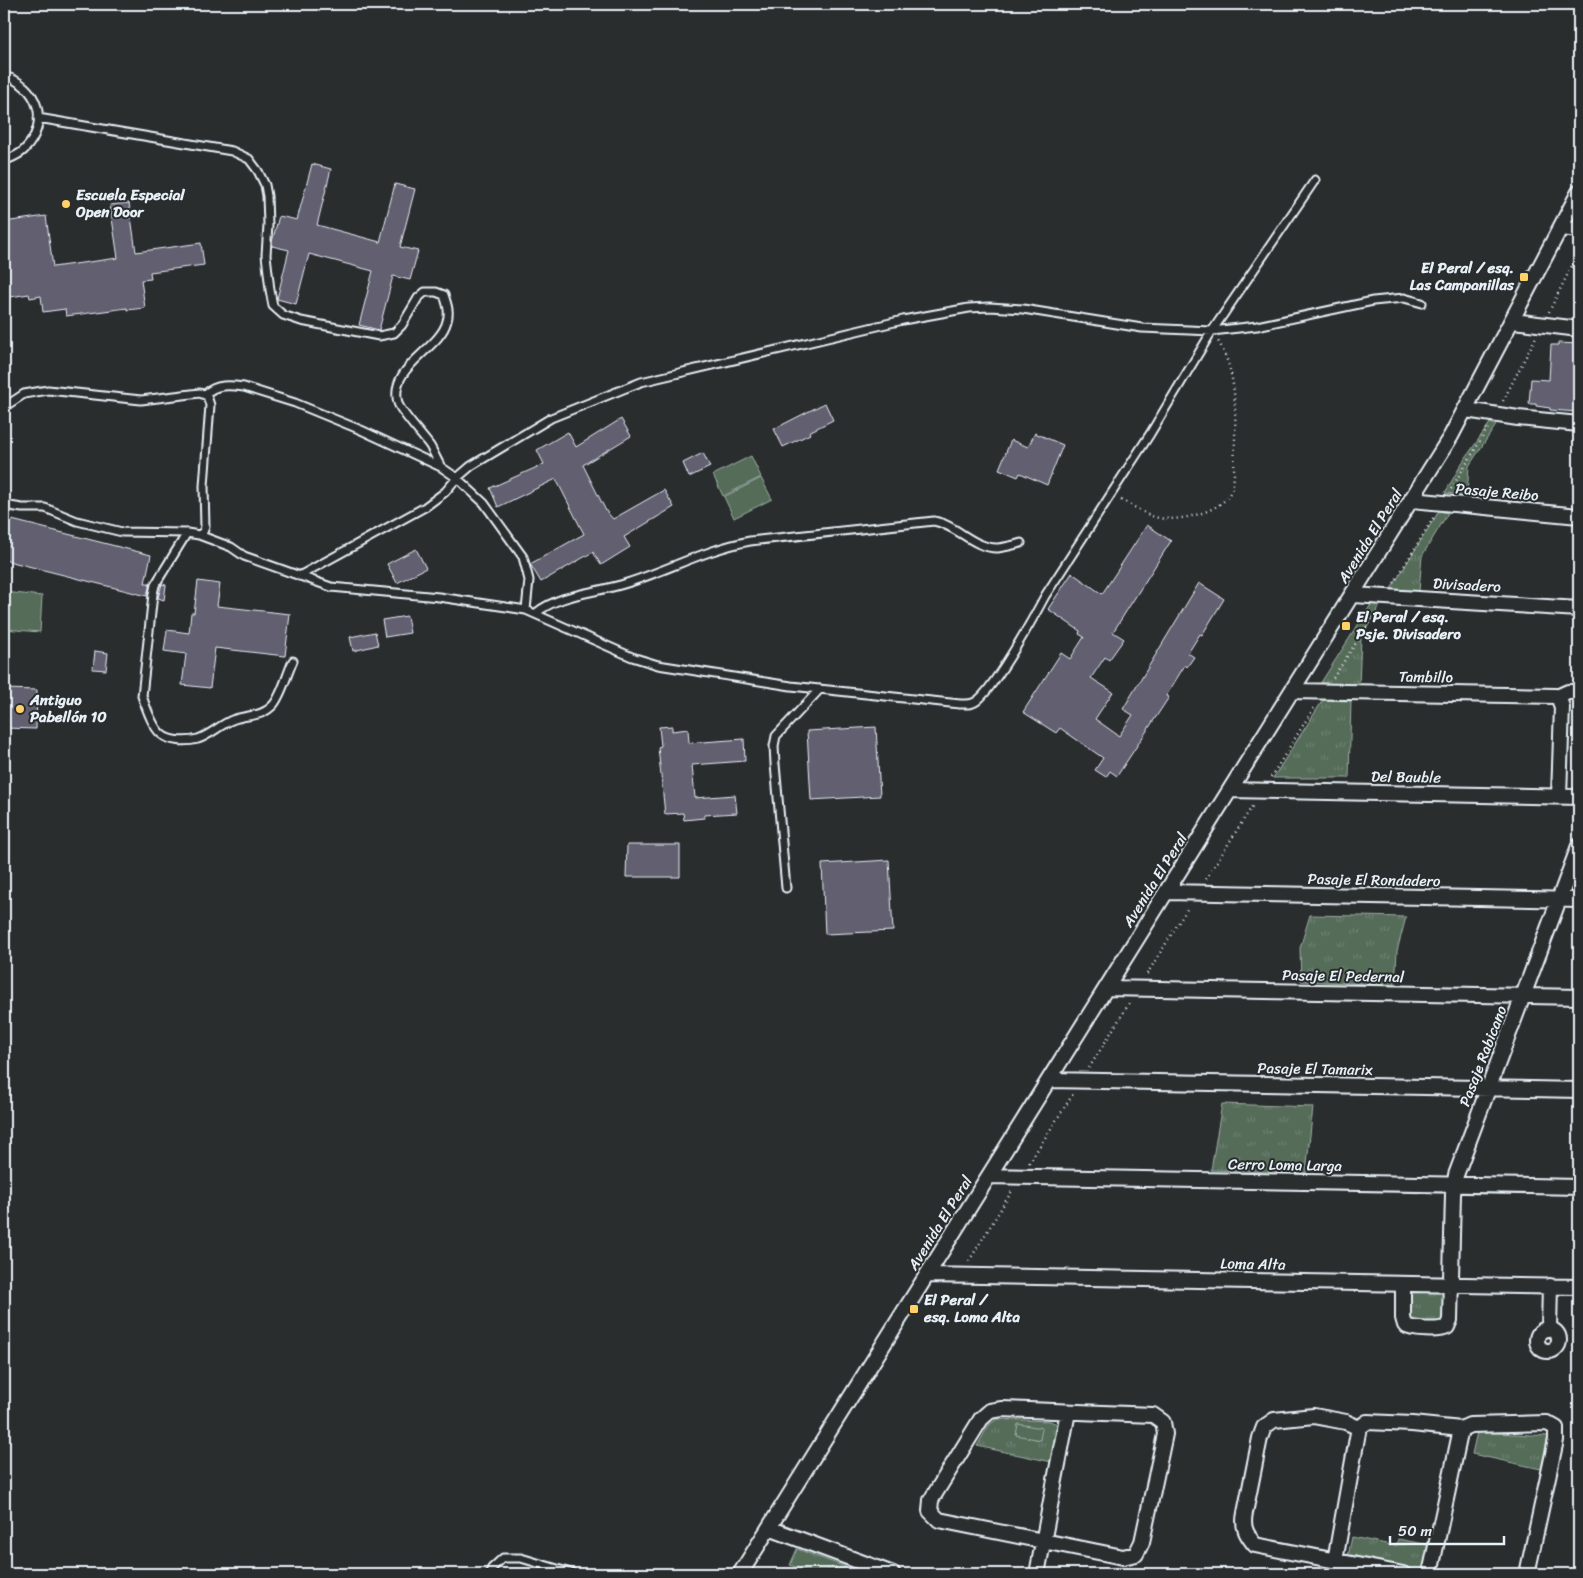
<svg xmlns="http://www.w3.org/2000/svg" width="1583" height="1578" font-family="Sriracha,sans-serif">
	<defs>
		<pattern id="grass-tufts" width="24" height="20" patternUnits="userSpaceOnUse" patternTransform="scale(1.25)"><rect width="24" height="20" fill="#556c59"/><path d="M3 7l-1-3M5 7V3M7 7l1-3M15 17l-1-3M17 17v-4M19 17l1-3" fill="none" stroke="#6d8172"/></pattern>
	</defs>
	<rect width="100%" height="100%" fill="#2a2d2e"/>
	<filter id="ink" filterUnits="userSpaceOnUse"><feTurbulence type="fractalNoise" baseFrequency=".02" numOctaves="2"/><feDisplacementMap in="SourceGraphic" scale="10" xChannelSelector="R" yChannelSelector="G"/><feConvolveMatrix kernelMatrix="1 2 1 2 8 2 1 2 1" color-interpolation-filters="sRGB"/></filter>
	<g filter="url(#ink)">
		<!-- grass -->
		<path fill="url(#grass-tufts)" stroke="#9eaea8" d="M1490 423 1496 425 1469 466 1467 495 1445 493 1462 463Z
			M1439 511 1448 513 1422 556 1419 591 1391 589Z
			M1372 603 1381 604 1361 637 1359 685 1320 684Z
			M1323 700 1351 701 1349 778H1273Z
			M1310 915 1406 917 1397 951 1395 985 1301 981 1300 948Z
			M1222 1104 1313 1107 1306 1173 1211 1170Z
			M1406 1291 1445 1293 1444 1324 1405 1322Z
			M997 1419 1050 1421 1057 1424 1058 1429 1052 1462 977 1446 989 1425Z
			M1477 1432 1548 1436 1541 1469 1472 1454Z
			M1352 1537 1396 1546 1398 1539 1429 1545 1424 1572 1348 1556Z
			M797 1549 864 1574H815L790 1565Z"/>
		<!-- pitch -->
		<path fill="#556c59" stroke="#9eaea8" d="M751 456 761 477 723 496 713 475Z
			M761 478 772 499 734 518 724 497Z
			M4 592 42 596 40 632 4 629Z
			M1018 1424 1042 1428 1040 1440 1016 1435Z"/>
		<!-- building -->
		<path fill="#625f71" stroke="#e8f1f8" d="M312 164 331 169 317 225 380 242 395 184 415 189 400 247 418 251 410 280 393 276 379 330 359 325 373 271 309 254 296 304 277 299 289 250 272 246V242L279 216 297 220Z
			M129 203 136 252 201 243 204 265 150 272 151 279 141 280 145 308 127 310V308L66 316 65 309 43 312 41 296 30 298 29 294 4 298V222L46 216 53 267 118 258 110 205Z
			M1558 343 1579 344V412L1550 410V408L1536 406V404H1529L1531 379 1549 380 1551 345H1558Z
			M825 403 833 420 809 432 810 434 783 447 774 429Z
			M621 419 631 436 583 465 606 511 613 519 664 490 674 507 624 537 630 547 601 565 593 552 541 582 530 564 584 534 556 479 498 507 490 488 544 464 537 450 568 432 576 447Z
			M1035 433 1063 445 1047 485 1020 473 1018 477 999 469 1011 440 1028 447Z
			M703 453 710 467 689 477 683 463Z
			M4 518 151 555 145 583H150L147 596 4 560Z
			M1147 525 1171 541 1113 632 1124 639 1109 660 1105 657 1091 678 1113 692 1095 719 1119 736 1133 715 1123 709 1199 583 1224 599 1202 635 1200 634 1188 653 1194 657 1187 667 1185 665 1166 696 1169 697 1150 726 1117 776 1110 771 1106 777 1095 770 1103 758 1060 728 1056 733 1023 712 1061 653 1070 659 1084 637 1079 634 1080 631 1048 609 1072 573 1102 594Z
			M416 549 426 568 397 583 387 564Z
			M198 581 220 584 217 606 290 614 285 656 215 648 210 688 182 685 186 654 164 651 167 630 189 633 191 613H194Z
			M162 584 166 585 164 600 158 598Z
			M407 616 410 633 385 637 382 620Z
			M375 632 378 645 353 651 350 637Z
			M95 651 108 653 106 670 93 669Z
			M4 689 37 690 36 729 4 728Z
			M672 726V731L688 729 689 743 744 739 745 761 692 765 695 798 735 795 737 813 704 815V818L684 820 683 813 665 814 658 747 661 746 659 727Z
			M876 727 880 796 811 800 807 731Z
			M627 845H680V877H626Z
			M889 860 893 931 825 934 822 864Z"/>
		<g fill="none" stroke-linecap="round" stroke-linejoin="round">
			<defs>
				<path id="service" d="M4 76C38 85 51 123 24 150 19 155 11 158 4 161
					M38 118 232 151 249 159 258 171 265 185 267 196 268 225 266 255 270 290 273 306 283 315 301 321 379 336 394 333 402 325 418 298 425 292H436L444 295C447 304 450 312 447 321 440 350 388 366 398 403 401 413 423 436 430 446 434 453 437 460 441 467
					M205 394C217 384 229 385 244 387L295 403 361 430 441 467 457 478 484 503 523 557 529 580 526 610
					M4 407 24 394 48 390 141 400 200 393 207 396 210 405 204 486 205 527 203 532 199 535 187 533 122 532 77 521 45 508H22L4 505
					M187 533 155 585 153 594 142 696C146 707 152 726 161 734 170 742 187 742 198 739 210 735 220 725 232 720 247 714 262 718 274 704 282 694 287 674 293 661
					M199 535 231 547 244 556 331 587 439 597 526 610 632 657 658 665 791 686 960 704C965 704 970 705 975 702 991 694 1035 615 1045 596L1150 434 1212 331 1315 180
					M299 576 425 507 445 492 457 478 471 466 551 418 641 382 903 320 969 308 989 307 1023 309 1142 328 1212 331 1257 326 1373 301 1404 298 1422 303
					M536 613C561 593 597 593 627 583 668 570 707 549 750 541L934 521C957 525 974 549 998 548 1006 547 1014 545 1021 543
					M786 888 775 764 774 746 776 736 820 689
					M489 1574 492 1568 503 1558H521L574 1574"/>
				<path id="minor" d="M1561 228 1579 230
					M1513 321 1579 329
					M1466 410 1518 418 1579 424
					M1412 500 1579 516
					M1353 595 1579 609
					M1293 691 1555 696 1559 699 1562 707 1559 796
					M1557 697 1568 692H1579
					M1231 790 1579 797
					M1167 892 1579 900
					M1107 988 1579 997
					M1049 1080 1579 1090
					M989 1176 1579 1187
					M927 1275 1579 1287
					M1403 1284V1318L1405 1325C1412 1330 1439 1331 1447 1327L1450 1320 1453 1194 1456 1175 1579 846
					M1549 1328 1550 1286
					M1537 1340a11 11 0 1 1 22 0a11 11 0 1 1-22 0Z
					M1002 1409 1153 1415 1163 1422 1165 1434 1142 1542 1136 1554 1123 1557 939 1520 930 1511 931 1500 981 1419 990 1411Z
					M1359 1428 1346 1422 1314 1416 1274 1420 1264 1427 1260 1438 1245 1513C1242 1527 1246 1534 1255 1545L1403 1574
					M769 1528 893 1574
					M1335 1561 1357 1438 1359 1428 1367 1422 1412 1424 1461 1429 1470 1425 1547 1423 1556 1428V1440L1527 1574
					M740 1574 1451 436 1579 192
					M1037 1574 1068 1412
					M1430 1574 1461 1429"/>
			</defs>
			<!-- service casing -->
			<use href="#service" stroke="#e8f1f8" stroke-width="11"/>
			<!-- minor casing -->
			<use href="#minor" stroke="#e8f1f8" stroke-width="18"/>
			<!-- path -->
			<path stroke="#e8f1f8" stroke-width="2.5" stroke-dasharray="1 4" stroke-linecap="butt" d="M1549 312 1579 251
				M1503 401 1536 337
				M1451 489 1488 428
				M1121 500C1132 505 1144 514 1155 517 1174 523 1211 514 1225 500 1232 493 1233 485 1234 476 1234 432 1242 380 1218 341
				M1394 583 1435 515
				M1333 678 1377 611
				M1271 777 1315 706
				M1206 879 1253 805
				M1147 974 1189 906
				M1089 1068 1130 1002
				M1029 1163 1073 1094
				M969 1261 1012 1191"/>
			<!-- service -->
			<use href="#service" stroke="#2a2d2e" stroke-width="7"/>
			<!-- minor -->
			<use href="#minor" stroke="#2a2d2e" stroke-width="14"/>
		</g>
	</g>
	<!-- markers -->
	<g fill="#ffd166" stroke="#2a2d2e" stroke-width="2">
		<circle cx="66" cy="204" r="5"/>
		<rect x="1519" y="272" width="10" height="10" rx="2.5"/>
		<rect x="1341" y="621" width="10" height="10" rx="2.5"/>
		<circle cx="20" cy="709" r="5"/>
		<rect x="909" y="1304" width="10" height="10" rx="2.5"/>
	</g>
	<g text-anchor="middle" stroke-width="4" stroke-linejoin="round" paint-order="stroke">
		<!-- poi labels -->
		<g font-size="15" font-weight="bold" fill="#e8f1f8" stroke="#2a2d2e" text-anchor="start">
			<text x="76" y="200">Escuela Especial<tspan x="76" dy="17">Open Door</tspan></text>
			<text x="1514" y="273" text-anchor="end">El Peral / esq.<tspan x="1514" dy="17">Las Campanillas</tspan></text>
			<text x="1356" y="622">El Peral / esq.<tspan x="1356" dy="17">Psje. Divisadero</tspan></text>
			<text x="30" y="705">Antiguo<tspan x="30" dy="17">Pabellón 10</tspan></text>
			<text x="924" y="1305">El Peral /<tspan x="924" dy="17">esq. Loma Alta</tspan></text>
		</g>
		<!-- street labels -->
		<g font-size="15" fill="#e8f1f8" stroke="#2a2d2e">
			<text transform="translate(1497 492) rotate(5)" y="5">Pasaje Reibo</text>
			<text transform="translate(1370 536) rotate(-58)" y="5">Avenida El Peral</text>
			<text transform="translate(1467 585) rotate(3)" y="5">Divisadero</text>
			<text transform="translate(1426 677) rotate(1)" y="5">Tambillo</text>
			<text transform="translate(1406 777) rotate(1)" y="5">Del Bauble</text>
			<text transform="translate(1155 880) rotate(-58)" y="5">Avenida El Peral</text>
			<text transform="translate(1374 880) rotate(1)" y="5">Pasaje El Rondadero</text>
			<text transform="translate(1343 976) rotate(1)" y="5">Pasaje El Pedernal</text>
			<text transform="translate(1483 1056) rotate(-69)" y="5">Pasaje Rabicano</text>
			<text transform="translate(1315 1069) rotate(1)" y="5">Pasaje El Tamarix</text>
			<text transform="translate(1285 1165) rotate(1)" y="5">Cerro Loma Larga</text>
			<text transform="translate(940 1223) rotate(-58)" y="5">Avenida El Peral</text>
			<text transform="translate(1253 1264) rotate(1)" y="5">Loma Alta</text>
		</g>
	</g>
	<!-- margin -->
	<rect width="1583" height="1578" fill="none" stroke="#2a2d2e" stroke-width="20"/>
	<rect x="10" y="10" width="1563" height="1558" fill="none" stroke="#e8f1f8" stroke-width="2" filter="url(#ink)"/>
	<!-- scale -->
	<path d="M1390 1536v8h114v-8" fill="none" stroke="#e8f1f8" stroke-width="2.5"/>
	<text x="1398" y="1536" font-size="15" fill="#e8f1f8" stroke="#2a2d2e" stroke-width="4" paint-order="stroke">50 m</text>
</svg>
